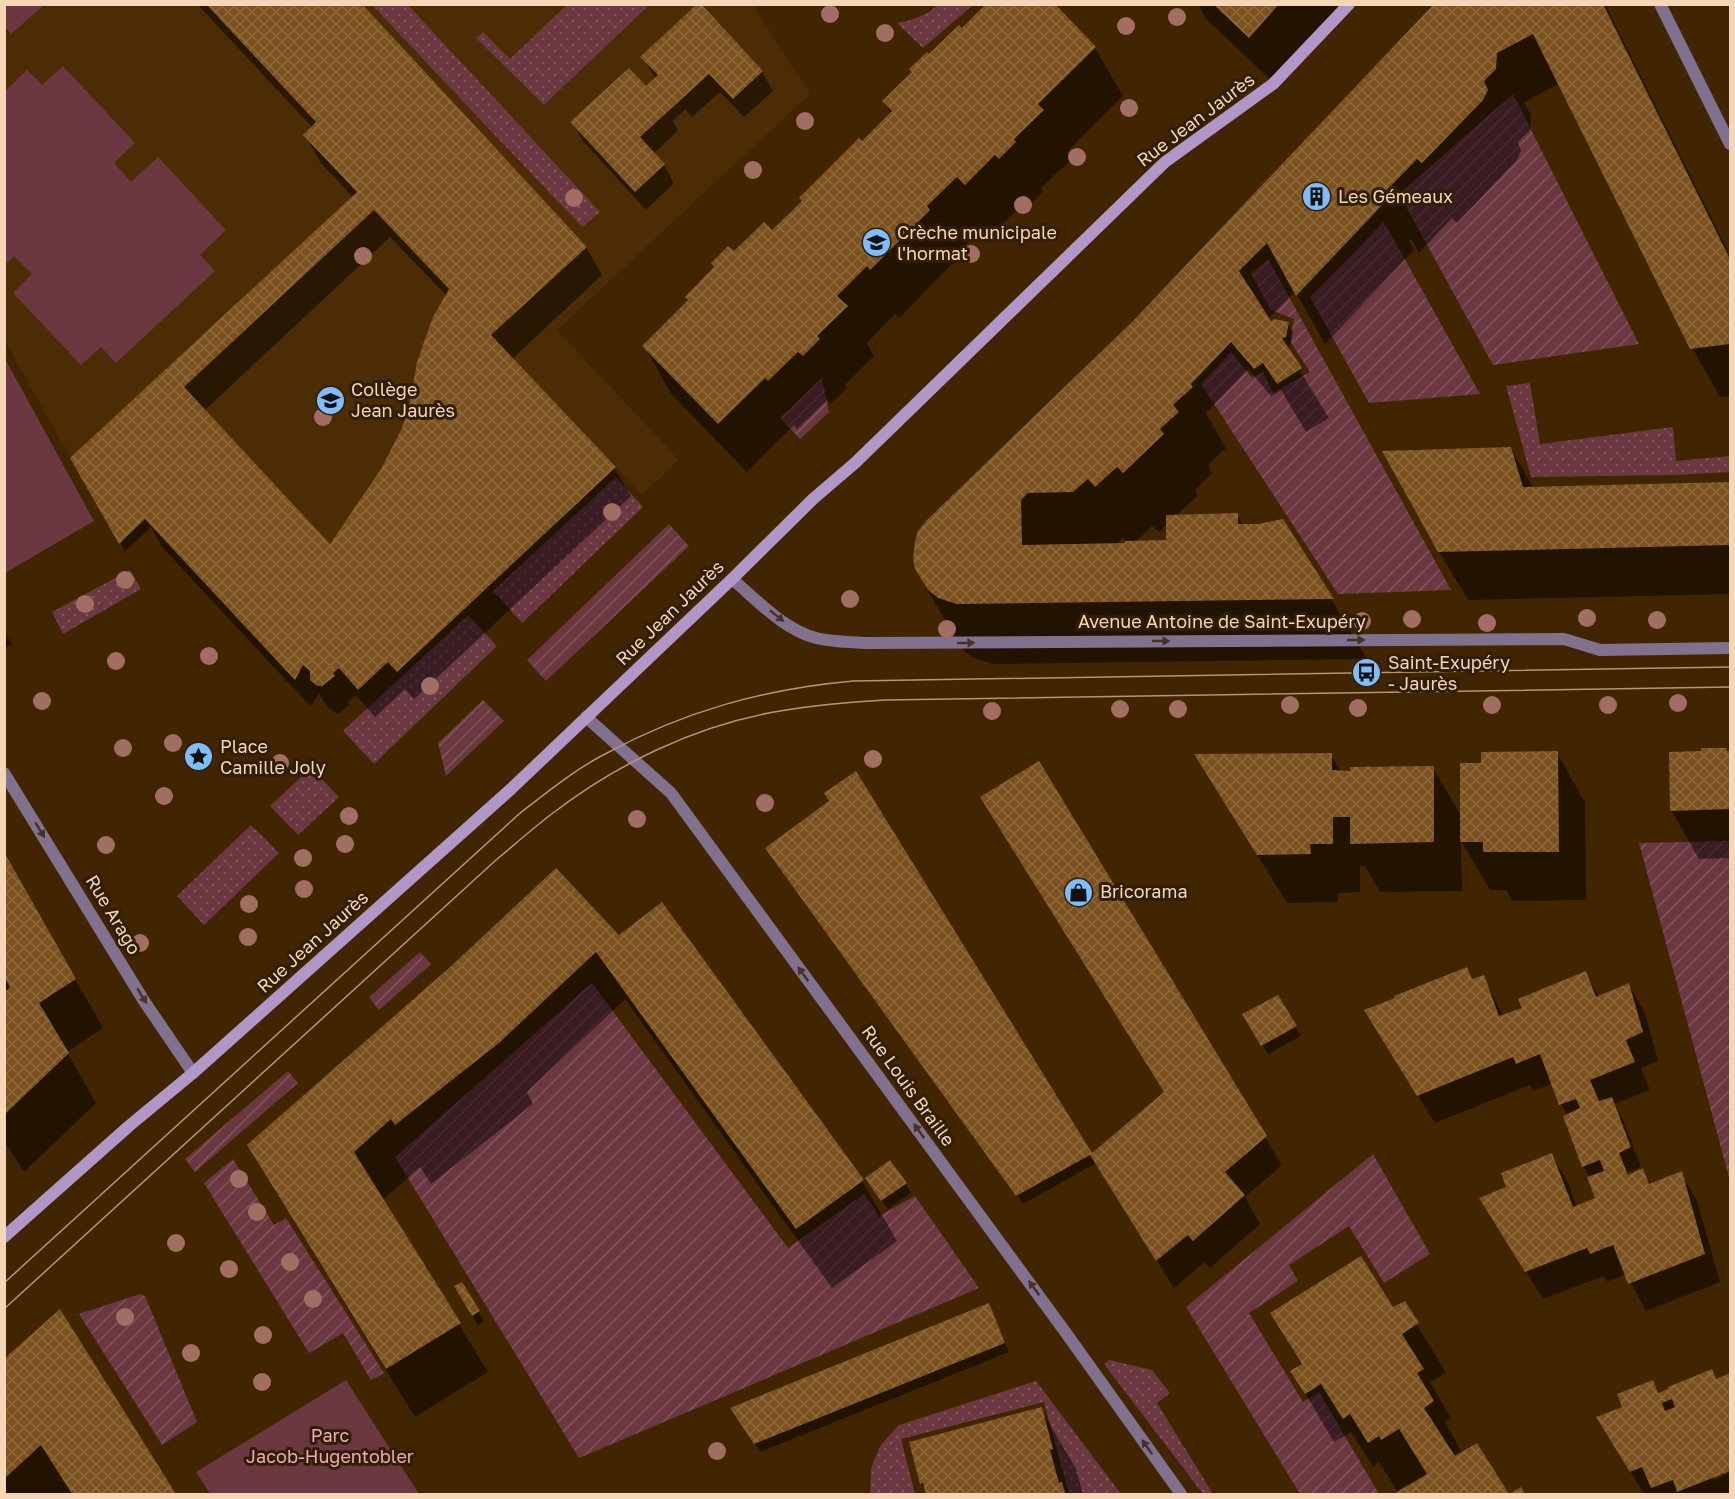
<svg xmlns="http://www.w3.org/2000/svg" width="1735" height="1499" font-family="'Golos Text',sans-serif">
	<defs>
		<pattern id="grass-dots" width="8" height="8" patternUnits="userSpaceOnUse" patternTransform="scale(1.5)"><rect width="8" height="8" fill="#6b3842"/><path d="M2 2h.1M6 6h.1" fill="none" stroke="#81545b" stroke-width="1.8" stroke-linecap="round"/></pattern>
		<pattern id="garden-furrows" width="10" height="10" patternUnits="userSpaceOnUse" patternTransform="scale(1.5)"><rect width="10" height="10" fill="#6b3842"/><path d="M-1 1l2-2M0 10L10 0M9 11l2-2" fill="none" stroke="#81545b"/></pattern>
		<pattern id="building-cross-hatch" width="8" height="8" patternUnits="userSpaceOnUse" patternTransform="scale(1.5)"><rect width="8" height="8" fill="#7b511e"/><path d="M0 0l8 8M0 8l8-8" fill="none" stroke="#8e693d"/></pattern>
	</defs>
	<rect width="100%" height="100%" fill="#402500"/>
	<!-- built -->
	<path fill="#4b2c04" d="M4 5H753L810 94 557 330 679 460 642 495 615 467 397 672 387 662 358 690 339 668 333 673 335 676 322 686 310 680V671L304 665 295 680 145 520 119 544 5 341Z"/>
	<!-- grass -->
	<path fill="url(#grass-dots)" d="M568 4 649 5 544 105 476 38 483 32 510 59Z
		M372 5H408L600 212 582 227Z
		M938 5H973L923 48 897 23C912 21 927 15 938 5Z
		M1530 383 1540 444 1673 427 1676 461 1730 456V472L1675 475 1531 477 1506 386Z
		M616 477 643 507 522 623 493 591Z
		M130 570 141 589 63 634 52 612Z
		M468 615 497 646 374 764 343 731Z
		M311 768 339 797 298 835 270 806Z
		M251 825 279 853 204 925 177 896Z
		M1109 1360 1152 1370 1170 1393 1157 1403 1213 1494H1218H1203L1104 1364Z
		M1036 1381 1121 1494H1069L1044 1402 901 1439 915 1494H870L871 1468 880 1446 899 1425Z"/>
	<!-- park -->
	<path fill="#6b3842" d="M5 5V4L44 5 11 34 5 27Z
		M63 66 135 143 114 163 131 182 158 157 226 230 200 255 215 271 116 363 101 347 81 365 13 293 32 274 14 256 5 265V91L27 70 42 85Z
		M4 357 94 521 5 573H4Z
		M346 1380 419 1494H210L196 1472Z"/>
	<!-- garden -->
	<path fill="url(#garden-furrows)" d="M1513 94 1639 344 1493 365 1399 194Z
		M1384 222 1470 376 1480 394 1369 403 1310 297Z
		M1268 259 1451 590 1338 594 1201 384 1231 352 1252 378 1263 372 1273 393 1310 372 1290 341 1294 319 1271 310 1251 274Z
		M822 378 829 412 800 439 780 418Z
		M669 524 689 546 546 681 527 660Z
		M483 700 504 721 446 776 438 743Z
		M1730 841V1181L1639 843Z
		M420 952 431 964 379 1010 369 997Z
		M592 983 788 1248 864 1194 879 1216 915 1196 979 1288 579 1458 395 1157Z
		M288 1071 298 1083 195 1172 185 1159Z
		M1373 1154 1430 1254 1384 1283 1349 1226 1289 1265 1298 1281 1249 1313 1303 1402 1319 1392 1379 1494H1300L1186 1307Z
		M233 1159 274 1225 286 1218 384 1373 371 1380 343 1333 309 1353 204 1183Z
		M140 1294 145 1296 197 1422 162 1445 79 1314Z"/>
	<!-- shadow -->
	<path fill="#0007" fill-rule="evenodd" d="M197 4H360L586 247 602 275 512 359 614 468 631 496 414 699 405 689 375 717 356 695 348 702 350 704 338 714 328 708 319 693 311 707 163 548 151 527 125 551 72 459 353 197 321 163 305 135 313 128ZM390 237 447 296 403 429 382 470 330 546 204 411Z
		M1198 4H1352L1277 86 1206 19Z
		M1436 4H1605L1730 255V396L1720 397 1692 348 1559 84 1524 102 1531 115 1530 130 1518 142 1521 151 1517 160 1457 223 1452 218 1419 253 1411 239 1409 240 1414 250 1325 344 1295 291 1268 319 1277 333 1288 323 1293 333 1290 346 1286 348 1329 418 1306 432 1281 390 1271 396 1248 369 1206 413 1226 448 1208 465 1212 473 1195 490 1198 495 1176 516 1237 515 1244 526 1258 525 1282 521 1332 600 1367 659 993 664 974 658 964 651 957 640 921 579 1133 323ZM1167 524V541L1134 543 1152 526 1159 532ZM1123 538 1128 543H1118Z
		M962 30 1095 48 1123 96 1067 152 1071 160 1041 188 1043 192 1028 207 1024 203 994 233 986 225 955 255 957 259 899 318 895 314 867 343 874 356 845 385 847 388 831 404 827 400 797 429 794 425 747 472 672 395 644 346 734 254 772 232 862 143 891 114 884 101 929 57Z
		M642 57 762 72 773 91 744 117 720 92 692 117 685 109 673 121 678 131 653 154 663 164 674 183 646 210 583 141 572 122 646 88 656 79Z
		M1511 449 1534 489 1730 483V594L1468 600 1439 551Z
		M4 631 12 644 4 649Z
		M1726 749 1730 752V858L1699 859 1671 810Z
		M1557 753 1585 802 1586 900 1512 901 1506 890H1490L1461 841 1462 891 1380 892 1365 866H1360V892L1338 893V902L1287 903 1196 756 1331 755 1341 772 1433 768 1462 817 1483 764Z
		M1038 763 1282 1165 1245 1197 1260 1224 1210 1268 1205 1262 1174 1288 1096 1163 1023 1204 772 857 1092 1155 1166 1093Z
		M4 853 103 1028 67 1052 96 1103 24 1172 4 1141Z
		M617 936 862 1181 897 1241 832 1288 625 999 527 1092 533 1104 431 1184 420 1167 383 1200 488 1372 415 1417 277 1194 249 1145Z
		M1585 973 1599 997 1629 985 1645 1013 1658 1061 1641 1068 1650 1090 1614 1104 1622 1117 1641 1167 1627 1172 1628 1176 1643 1170 1651 1185 1681 1173 1697 1201 1720 1282 1646 1311 1626 1274 1607 1282 1604 1276 1543 1299 1481 1199 1508 1188 1552 1155 1568 1183 1577 1207 1597 1199 1590 1178 1583 1166 1567 1116 1553 1083 1534 1091 1530 1085 1435 1123 1390 1051 1472 980 1483 977 1504 1017 1524 1009Z
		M1277 997 1301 1036 1268 1054 1244 1015Z
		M906 1184 911 1193 888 1209 873 1188Z
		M461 1284 484 1321 478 1325 456 1287Z
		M1404 1303 1446 1373 1430 1382 1451 1418 1445 1422 1461 1451 1453 1456 1454 1459 1477 1445 1508 1494H1397L1410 1487 1408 1484 1397 1491 1379 1462 1373 1467 1351 1432 1334 1442 1292 1371 1302 1366 1272 1314 1392 1309Z
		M988 1305 1009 1352 760 1452 738 1417Z
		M60 1311 174 1494H4V1361Z
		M1711 1371 1717 1380 1730 1374V1469L1713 1477V1480L1730 1473V1494H1644L1598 1418 1624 1408 1653 1382 1659 1394Z
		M1041 1409 1076 1469 1083 1494H1067L1063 1486 1064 1494H928L921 1483Z"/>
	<!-- building -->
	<path fill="url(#building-cross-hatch)" fill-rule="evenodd" d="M206 4H362L587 247 491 335 616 467 397 672 388 662 358 690 339 668 333 673 335 676 322 686H317L310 680V671L303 665 295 680 145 519 119 544 70 458 357 192 303 135 316 122ZM374 210 449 289 433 317 425 339 417 362 409 407 402 428 381 469 330 544 184 387Z
		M697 4H701L763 71 733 99 709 74 640 137 665 164 635 192 570 122 629 68 646 86 658 75 640 57Z
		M986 4H1055L1096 47 1038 104 1044 110 1014 139 1016 142 999 159 995 155 965 185 957 177 927 206 930 210 870 270 867 266 837 296 848 306 817 336 820 339 803 356 798 352 768 381 765 378 718 424 642 346 688 300 685 297 714 267 711 263 728 246 734 251 764 222 772 230 802 201 799 198 859 138 862 141 892 111 882 101 912 72 909 69 927 52 929 54 959 25 962 28Z
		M1213 4H1279L1249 38Z
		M1434 4H1603L1730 259V344L1690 349 1533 34 1497 53 1496 69 1484 81 1488 90 1483 100 1422 163 1417 159 1383 194 1387 200 1296 296 1267 243 1239 271 1271 321 1274 319 1289 322 1286 337 1282 338 1302 368 1277 384 1263 363 1254 369 1231 342 1191 384 1193 387 1173 405 1179 412 1160 429 1164 434 1123 473 1117 467 1095 487 1088 479 1073 492 1028 493 1021 500 1022 545 1125 543V541L1166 540V515L1238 513V524H1258L1283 519 1334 599 957 604 938 598 928 590 915 569 913 559 915 541 918 531 927 520 1133 321Z
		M1511 447 1523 487 1730 482V545L1438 552 1382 451Z
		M1701 748H1727V751H1730V809L1670 811 1669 752 1701 751Z
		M1558 751 1559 852H1483V842H1460V763H1481V752Z
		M1332 753V770L1350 771V767L1434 766V842L1350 844V817H1333V844H1310L1311 854 1257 855 1194 754Z
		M1039 761 1267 1136 1225 1172 1245 1195 1193 1241 1188 1235 1156 1261 1090 1155 1016 1196 765 848 829 801 824 793 856 771 1092 1153 1164 1092 980 797Z
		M4 852 76 979 39 1003 69 1053 4 1115V993L10 987 4 977Z
		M556 868 619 935 662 902 864 1180 796 1229 596 952 499 1043 395 1125 391 1119 354 1152 461 1323 386 1369 247 1145 449 968Z
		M1467 967 1472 979 1484 975 1499 1016 1522 1008 1518 999 1586 971 1596 997 1629 983 1643 1032 1626 1040 1635 1062 1590 1080 1599 1101 1612 1097 1631 1147 1619 1153 1628 1175 1643 1168 1649 1184 1682 1171 1705 1254 1628 1284 1613 1245 1590 1254 1587 1248 1525 1272 1479 1198 1506 1187 1501 1173 1552 1153 1573 1207 1595 1198 1587 1177 1604 1171 1600 1160 1582 1167 1563 1116 1580 1108 1576 1099 1559 1105 1540 1054 1516 1064 1513 1057 1417 1096 1364 1010 1395 998 1394 996Z
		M1278 995 1297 1026 1261 1046 1242 1014Z
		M890 1160 907 1183 881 1201 865 1178Z
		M1361 1256 1393 1307 1405 1301 1419 1323 1402 1334 1424 1369 1417 1373 1434 1401 1424 1408 1455 1456 1477 1443 1509 1494 1521 1487 1525 1494H1394L1427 1474 1399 1429 1381 1440 1379 1436 1368 1443 1350 1414 1343 1419 1321 1384 1305 1394 1290 1371 1302 1364 1270 1313Z
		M462 1282 480 1311 472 1316 454 1286Z
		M989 1303 1005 1343 754 1444 730 1408Z
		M60 1309 176 1494H72L41 1445 4 1479V1359Z
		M1712 1369 1716 1379 1730 1373V1471L1677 1492 1673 1480 1651 1488 1642 1467 1630 1472 1596 1417 1622 1407 1617 1394 1653 1380 1658 1393 1668 1389V1387ZM1672 1399 1675 1407 1665 1411 1662 1403Z
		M1042 1407 1053 1449 1050 1450 1059 1483 1062 1482 1065 1494H926L923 1483 920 1484 909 1442Z"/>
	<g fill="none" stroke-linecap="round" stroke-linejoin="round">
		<!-- minor -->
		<path stroke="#80718f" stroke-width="12" d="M1660 4 1730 144
			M732 579C757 600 783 629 816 638 832 642 851 642 868 643L1564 639 1600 650 1730 648
			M586 717 671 793 1066 1333 1181 1494
			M4 773 144 1001 193 1073"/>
		<!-- secondary -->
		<path stroke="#b197c7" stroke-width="12" d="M4 1237 129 1126 193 1073 511 789 732 579 813 499 855 463 1165 162 1273 84 1349 4"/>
		<!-- tram -->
		<path stroke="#b49776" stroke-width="1.5" d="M4 1283 519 814C546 793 574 770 605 754 684 711 764 689 853 681L1730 667
			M4 1309 496 860C514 845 531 830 549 816 616 764 696 725 780 711 815 705 850 702 885 700L1730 687"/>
	</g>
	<!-- trees -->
	<g fill="#a26e64">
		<circle cx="830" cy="14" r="9"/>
		<circle cx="1177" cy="17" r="9"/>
		<circle cx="1126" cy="26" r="9"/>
		<circle cx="885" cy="33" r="9"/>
		<circle cx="1129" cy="108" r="9"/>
		<circle cx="805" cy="121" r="9"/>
		<circle cx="1077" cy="157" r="9"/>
		<circle cx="753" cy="170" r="9"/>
		<circle cx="574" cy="198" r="9"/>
		<circle cx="1023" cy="205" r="9"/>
		<circle cx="971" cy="254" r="9"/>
		<circle cx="363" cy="256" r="9"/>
		<circle cx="323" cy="417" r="9"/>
		<circle cx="612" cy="512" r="9"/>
		<circle cx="125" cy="580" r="9"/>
		<circle cx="850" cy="599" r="9"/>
		<circle cx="85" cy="604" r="9"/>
		<circle cx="1587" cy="618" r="9"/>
		<circle cx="1412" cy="619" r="9"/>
		<circle cx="1657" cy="620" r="9"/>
		<circle cx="1362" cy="621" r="9"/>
		<circle cx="1487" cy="623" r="9"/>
		<circle cx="947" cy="629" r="9"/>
		<circle cx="209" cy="656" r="9"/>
		<circle cx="116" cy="661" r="9"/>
		<circle cx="430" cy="686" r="9"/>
		<circle cx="42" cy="701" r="9"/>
		<circle cx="1678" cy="703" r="9"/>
		<circle cx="1290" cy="705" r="9"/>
		<circle cx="1492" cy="705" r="9"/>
		<circle cx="1608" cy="705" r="9"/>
		<circle cx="1358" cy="708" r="9"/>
		<circle cx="1120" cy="709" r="9"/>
		<circle cx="1178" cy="709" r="9"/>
		<circle cx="992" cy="711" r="9"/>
		<circle cx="173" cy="743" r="9"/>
		<circle cx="123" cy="748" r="9"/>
		<circle cx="873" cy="759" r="9"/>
		<circle cx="280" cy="763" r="9"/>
		<circle cx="164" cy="796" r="9"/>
		<circle cx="765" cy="803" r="9"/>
		<circle cx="349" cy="816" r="9"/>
		<circle cx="637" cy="819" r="9"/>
		<circle cx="345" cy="844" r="9"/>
		<circle cx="106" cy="845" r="9"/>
		<circle cx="303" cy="858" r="9"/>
		<circle cx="304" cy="889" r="9"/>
		<circle cx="249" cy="904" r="9"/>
		<circle cx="248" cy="937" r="9"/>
		<circle cx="140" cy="943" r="9"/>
		<circle cx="239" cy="1179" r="9"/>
		<circle cx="257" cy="1212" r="9"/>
		<circle cx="176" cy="1243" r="9"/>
		<circle cx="290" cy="1262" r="9"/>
		<circle cx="229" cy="1269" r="9"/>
		<circle cx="313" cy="1299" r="9"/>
		<circle cx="125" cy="1317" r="9"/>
		<circle cx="263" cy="1335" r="9"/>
		<circle cx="191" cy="1353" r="9"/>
		<circle cx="262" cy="1382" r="9"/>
		<circle cx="717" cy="1451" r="9"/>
	</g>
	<!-- one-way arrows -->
	<defs><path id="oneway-solid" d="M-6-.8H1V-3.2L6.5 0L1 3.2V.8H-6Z" transform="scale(1.5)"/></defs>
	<g fill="#44332a">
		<use href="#oneway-solid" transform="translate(777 616) rotate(38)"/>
		<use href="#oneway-solid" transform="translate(1356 640)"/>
		<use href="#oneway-solid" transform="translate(1161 641)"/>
		<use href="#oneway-solid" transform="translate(966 643) rotate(-1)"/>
		<use href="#oneway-solid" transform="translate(40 830) rotate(59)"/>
		<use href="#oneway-solid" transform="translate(803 974) rotate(-126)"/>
		<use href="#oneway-solid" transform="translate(142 996) rotate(58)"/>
		<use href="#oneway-solid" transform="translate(919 1131) rotate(-126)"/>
		<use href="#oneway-solid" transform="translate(1034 1288) rotate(-126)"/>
		<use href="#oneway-solid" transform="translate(1147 1447) rotate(-125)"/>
	</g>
	<!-- icons -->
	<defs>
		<symbol id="building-disc" viewBox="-11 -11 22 22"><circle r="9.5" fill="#7fbdfa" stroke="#301e09"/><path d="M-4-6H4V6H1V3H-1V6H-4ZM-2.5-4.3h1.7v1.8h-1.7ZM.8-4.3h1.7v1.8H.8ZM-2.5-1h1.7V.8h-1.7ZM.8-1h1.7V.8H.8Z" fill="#111"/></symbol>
		<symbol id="school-disc" viewBox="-11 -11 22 22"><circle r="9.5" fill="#7fbdfa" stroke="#301e09"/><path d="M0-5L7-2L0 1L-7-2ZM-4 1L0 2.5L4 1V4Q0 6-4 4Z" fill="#111"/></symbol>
		<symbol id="bus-disc" viewBox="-11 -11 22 22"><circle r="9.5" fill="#7fbdfa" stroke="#301e09"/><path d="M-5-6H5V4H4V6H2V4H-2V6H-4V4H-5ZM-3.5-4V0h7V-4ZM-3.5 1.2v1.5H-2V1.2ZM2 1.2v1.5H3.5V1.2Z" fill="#111"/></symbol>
		<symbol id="sight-disc" viewBox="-11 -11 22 22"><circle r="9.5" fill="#7fbdfa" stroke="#301e09"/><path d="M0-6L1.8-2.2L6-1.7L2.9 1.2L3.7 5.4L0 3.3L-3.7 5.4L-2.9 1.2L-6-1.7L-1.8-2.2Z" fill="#111"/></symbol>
		<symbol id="shop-disc" viewBox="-11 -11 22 22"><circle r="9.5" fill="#7fbdfa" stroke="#301e09"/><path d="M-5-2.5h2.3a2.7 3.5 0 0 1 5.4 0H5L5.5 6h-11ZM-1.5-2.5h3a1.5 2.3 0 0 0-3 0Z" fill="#111"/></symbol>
	</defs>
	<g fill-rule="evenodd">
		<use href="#building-disc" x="1300" y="180" width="33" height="33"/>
		<use href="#school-disc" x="860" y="226" width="33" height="33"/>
		<use href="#school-disc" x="314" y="384" width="33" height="33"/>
		<use href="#bus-disc" x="1350" y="656" width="33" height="33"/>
		<use href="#sight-disc" x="182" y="740" width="33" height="33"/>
		<use href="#shop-disc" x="1062" y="876" width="33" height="33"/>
	</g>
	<g text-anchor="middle" stroke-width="6" stroke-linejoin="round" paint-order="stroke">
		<!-- street labels -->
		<g font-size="18" fill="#f5d7b8" stroke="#301e09">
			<text transform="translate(1196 120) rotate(-37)" y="6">Rue Jean Jaurès</text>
			<text transform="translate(670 613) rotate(-44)" y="6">Rue Jean Jaurès</text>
			<text x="1222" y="628">Avenue Antoine de Saint-Exupéry</text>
			<text transform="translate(113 915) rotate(59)" y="6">Rue Arago</text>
			<text transform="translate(313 942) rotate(-42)" y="6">Rue Jean Jaurès</text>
			<text transform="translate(908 1086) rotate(54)" y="6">Rue Louis Braille</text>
		</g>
		<!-- poi labels -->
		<g font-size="18" fill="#f5d7b8" stroke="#301e09" text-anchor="start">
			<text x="1338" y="203">Les Gémeaux</text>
			<text x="897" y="239">Crèche municipale<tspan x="897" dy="21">l'hormat</tspan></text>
			<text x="351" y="396">Collège<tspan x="351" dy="21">Jean Jaurès</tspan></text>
			<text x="1388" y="669">Saint-Exupéry<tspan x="1388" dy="21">- Jaurès</tspan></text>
			<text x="220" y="753">Place<tspan x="220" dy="21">Camille Joly</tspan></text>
			<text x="1100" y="898">Bricorama</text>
		</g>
		<!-- park labels -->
		<g font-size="18" fill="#f3a9b5" stroke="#301e09">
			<text x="330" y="1442">Parc<tspan x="330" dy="21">Jacob-Hugentobler</tspan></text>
		</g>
	</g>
	<!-- border -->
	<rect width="1735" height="1499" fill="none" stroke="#f5d7b8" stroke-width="12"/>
</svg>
